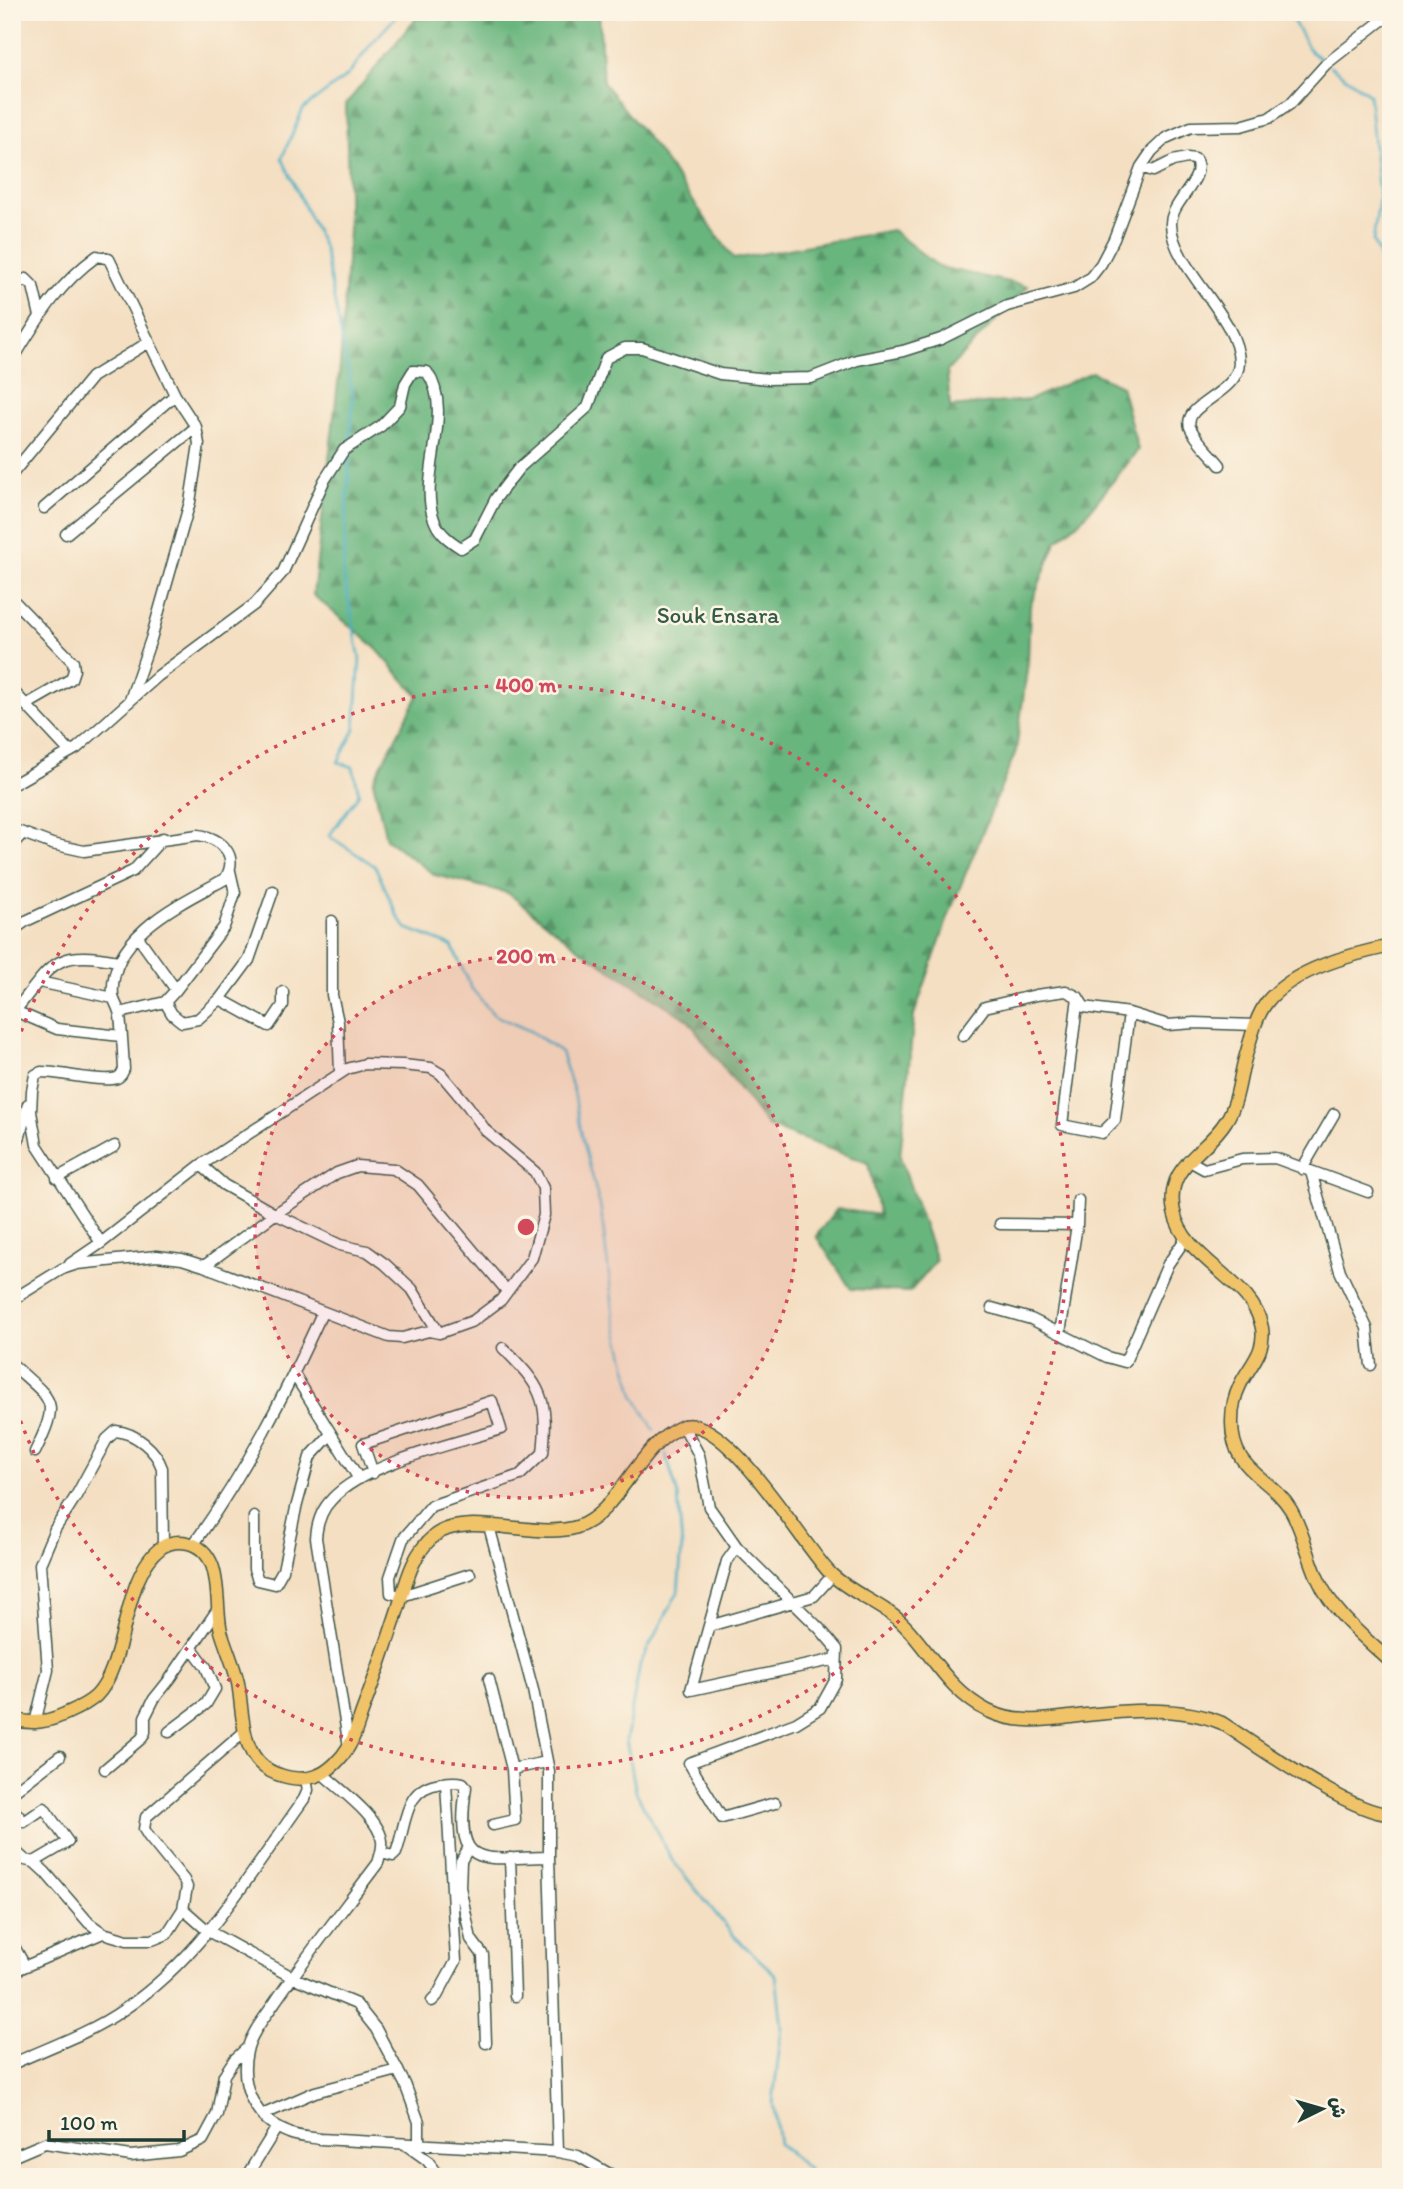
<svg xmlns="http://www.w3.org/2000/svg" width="1403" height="2189" font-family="Itim,'Playpen Sans Arabic',sans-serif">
	<defs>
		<pattern id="forest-firs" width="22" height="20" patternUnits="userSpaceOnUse" patternTransform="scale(1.75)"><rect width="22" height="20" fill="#69b57e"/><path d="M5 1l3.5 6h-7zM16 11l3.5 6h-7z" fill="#569468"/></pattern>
	</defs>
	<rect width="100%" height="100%" fill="#fcf5e5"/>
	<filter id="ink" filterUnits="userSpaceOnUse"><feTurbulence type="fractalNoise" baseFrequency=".0143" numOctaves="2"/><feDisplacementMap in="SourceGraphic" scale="14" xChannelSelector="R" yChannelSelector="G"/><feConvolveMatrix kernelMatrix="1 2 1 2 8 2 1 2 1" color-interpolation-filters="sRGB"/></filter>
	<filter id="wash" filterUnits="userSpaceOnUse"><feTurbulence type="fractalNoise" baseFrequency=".00686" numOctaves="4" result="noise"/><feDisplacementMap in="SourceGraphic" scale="28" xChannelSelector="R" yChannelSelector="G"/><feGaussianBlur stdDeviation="1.57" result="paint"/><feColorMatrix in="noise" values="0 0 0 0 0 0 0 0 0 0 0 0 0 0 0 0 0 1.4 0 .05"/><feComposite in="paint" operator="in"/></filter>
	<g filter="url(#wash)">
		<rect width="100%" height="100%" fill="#f4dfc2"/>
		<!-- forest -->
		<path fill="url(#forest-firs)" stroke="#447959" stroke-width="2" d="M421 12H599L603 82 657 150 734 259 892 230 939 267 1028 286 947 371 950 407 1029 400 1092 372 1121 386 1138 450 1085 516 1056 542 1030 606 1028 662 1016 751 951 909 914 1015 900 1157 936 1260 910 1292 851 1289 816 1236 837 1209 879 1215 868 1163 767 1126 688 1020 582 951 508 893 435 875 386 839 373 781 418 696 374 646 313 595 340 366 349 231 346 104Z"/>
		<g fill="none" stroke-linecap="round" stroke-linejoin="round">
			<!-- stream -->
			<path stroke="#47afc6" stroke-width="2.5" d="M1288 12 1311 52 1325 62
				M1330 66 1369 94 1379 199 1373 241 1391 285
				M350 441 353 395 324 248 282 158 303 109 348 75 371 44 400 12
				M350 452 343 572 360 659 355 729 338 762 353 767 359 794 329 836 375 866 397 915 406 928 452 946 472 989 494 1015 530 1031 561 1052 574 1092 582 1136 601 1210 614 1316 634 1395 654 1430
				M666 1454 678 1496 682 1546 678 1592 640 1664 626 1740 636 1792 672 1860 734 1936 776 1975 782 2027 773 2102 779 2144 808 2169 811 2177"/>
		</g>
	</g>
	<g filter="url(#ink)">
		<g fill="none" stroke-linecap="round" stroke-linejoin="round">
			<defs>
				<path id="minor" d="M1141 167 1153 171 1173 161 1187 158 1195 159C1208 179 1170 201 1171 225 1173 269 1239 316 1239 363 1238 394 1182 404 1190 427 1196 441 1211 453 1220 465
					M12 288 26 279 33 286 40 316
					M12 361C38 319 56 286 97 256L109 259 175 395 196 427 199 444 190 502 151 639 130 700
					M12 474 92 377 149 342
					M44 508 175 395
					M66 534 196 427
					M12 599 73 662 74 670 71 679 26 705
					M12 690 70 752
					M12 785 77 748 158 676 255 604 283 572 324 481 344 450 381 426 400 406 405 384 413 371 427 372C456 413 416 478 435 522 440 534 450 541 461 548L475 539 496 498 519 468 588 407 606 358 625 348H642L720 374 768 379 811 378 857 360 903 351 941 339 1007 306 1074 288 1090 278 1101 264 1114 239 1141 167 1152 151 1166 138 1191 127 1241 126 1269 118 1290 104 1326 64 1381 21 1391 17
					M12 829 52 844 84 851 198 835C221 838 240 855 225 879 181 903 108 936 113 996 114 1002 119 1008 120 1016 122 1033 123 1051 124 1069 122 1073 122 1076 117 1078 101 1083 60 1072 41 1072L35 1075 32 1091 31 1112 37 1145 101 1243
					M12 845 23 833
					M332 921V995L338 1022 340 1073
					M12 931 26 921 133 871 163 838
					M138 937 176 990
					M39 982 113 998
					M1078 997 1062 1125 1102 1133 1115 1120 1129 1013
					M220 999 269 1026 283 1005V992
					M165 1002 172 1014 182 1022 198 1019 220 999 249 960 273 891
					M12 1006 15 1011 57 1029 121 1036
					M15 1011C53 964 53 949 118 961
					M120 1013 165 1002 176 990 224 927 235 893 230 871
					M963 1036 985 1007 1036 995 1066 991 1078 997 1084 1007 1129 1013 1168 1025 1194 1023 1255 1025
					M12 1152 20 1136 28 1104
					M1188 1160 1204 1169 1242 1159 1275 1158 1368 1192
					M1302 1169 1334 1114
					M1311 1172 1340 1271 1367 1328 1371 1365
					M57 1178 115 1146
					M1000 1224 1077 1225
					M70 1264 101 1243 201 1165 224 1185 275 1214 340 1245 367 1251 385 1264 412 1289 439 1333
					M204 1266 275 1214 337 1173 357 1166 394 1169 418 1185 507 1291
					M12 1300 62 1269 77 1264 157 1256 182 1259 204 1266 389 1337 402 1338 429 1331 439 1333 473 1321 501 1300 532 1258 544 1215 543 1188 535 1172 486 1131 468 1106 441 1074 431 1068 403 1065 365 1064 347 1069 201 1165
					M992 1308 1031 1319 1107 1357 1125 1362 1168 1264 1186 1238
					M1060 1333 1077 1225 1078 1200
					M12 1364C53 1402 61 1398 35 1452
					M294 1374 359 1479
					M683 1425 699 1455 709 1507 737 1547
					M254 1517V1569L258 1580 275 1584 283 1570 296 1508 310 1457 331 1434
					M489 1526 533 1690 549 1771V1857L558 2152
					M193 1545C247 1470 284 1396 322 1313
					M470 1574 402 1596 391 1593 390 1577 403 1539 431 1506 520 1475 543 1453C549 1398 541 1386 503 1348
					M709 1626 814 1596 832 1576
					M489 1679 512 1769 515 1820 493 1825
					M35 1723 48 1670 40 1564 55 1529 76 1496 107 1439 116 1431C136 1433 156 1450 162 1468L163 1546
					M169 1732 206 1704 215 1689 206 1667 192 1648
					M349 1747 316 1538C317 1523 321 1510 332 1499 365 1463 454 1444 501 1429L492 1401 363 1444 373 1473
					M105 1769 142 1738 145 1732V1717L154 1699 170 1679 218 1609
					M512 1769 547 1762
					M323 1774C340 1790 379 1817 382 1841 383 1848 380 1856 378 1863 343 1910 306 1956 273 2005 264 2018 250 2035 247 2051 239 2086 255 2120 289 2133 298 2137 310 2137 320 2139L558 2152 578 2156 615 2177
					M12 1793 60 1756
					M775 1803 722 1818 689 1763 796 1723 820 1708 836 1679 837 1649 820 1629 737 1547 727 1561 691 1690 836 1659
					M12 1808 24 1822 44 1808 68 1842 34 1862
					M12 1848 25 1860 34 1862 45 1872 89 1923 103 1933 127 1940H152L167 1934 183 1909 187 1887 184 1880 149 1837 144 1829 146 1817 243 1733
					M468 1849 461 1861 460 1887 471 1939 483 1955 486 2043
					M381 1853 393 1856 396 1853C407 1823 403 1788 441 1783 449 1782 456 1781 463 1783L466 1787C454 1872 480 1858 549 1857
					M510 1858 515 1996
					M183 1909 208 1931 292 1977 356 2004 376 2029 405 2084 419 2122V2144
					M12 1943 25 1966
					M12 1972 103 1933
					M432 2001 437 1996 456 1961 446 1783
					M12 2064C49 2047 90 2033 123 2010 201 1958 251 1873 304 1799L308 1790 306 1779
					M262 2115 315 2092 398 2070
					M406 2145 427 2160 440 2177
					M12 2157 45 2143 131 2156 179 2151 203 2140 217 2114 224 2075 234 2060 247 2048
					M246 2177 277 2127"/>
				<path id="major" d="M1391 946C1352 954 1293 969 1267 1002 1256 1016 1251 1038 1246 1055 1239 1077 1239 1101 1226 1121 1206 1154 1164 1165 1174 1212 1184 1261 1254 1280 1262 1328 1266 1352 1249 1366 1240 1385 1234 1397 1232 1409 1232 1421 1231 1473 1270 1475 1291 1510 1303 1531 1308 1557 1318 1579 1333 1613 1364 1637 1391 1662
					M12 1719C31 1725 48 1722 65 1714 76 1709 88 1704 96 1696 128 1664 121 1576 162 1547 170 1542 179 1541 188 1543 225 1552 214 1603 221 1631 226 1648 234 1665 238 1683 244 1716 239 1763 280 1775 292 1779 305 1780 316 1776 329 1772 342 1758 349 1746 355 1736 358 1723 362 1712 375 1678 387 1643 398 1609 406 1583 412 1554 434 1536 465 1510 537 1540 577 1527 619 1513 636 1447 681 1427 724 1408 803 1547 831 1574 853 1595 886 1605 906 1627 933 1656 950 1692 988 1711 1019 1726 1053 1719 1086 1715 1130 1710 1181 1706 1222 1723 1256 1745 1355 1816 1391 1814"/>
			</defs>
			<!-- minor casing -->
			<use href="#minor" stroke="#3f5549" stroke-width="13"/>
			<!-- major casing -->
			<use href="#major" stroke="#3f5549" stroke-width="15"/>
			<!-- minor -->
			<use href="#minor" stroke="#fff" stroke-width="10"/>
			<!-- major -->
			<use href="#major" stroke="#f0c369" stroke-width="12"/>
		</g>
	</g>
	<!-- distance rings -->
	<circle cx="526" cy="1227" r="271" fill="#d1495b" fill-opacity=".12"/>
	<g fill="none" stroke="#d1495b" stroke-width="3.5" stroke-dasharray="3.5 7">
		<circle cx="526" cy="1227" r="271"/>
		<path d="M14 1051A542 542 0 1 1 14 1403"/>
	</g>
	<g text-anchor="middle" stroke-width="5" stroke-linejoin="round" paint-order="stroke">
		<!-- park labels -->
		<g font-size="23" fill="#335b47" stroke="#fcf5e5">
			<text x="718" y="623">Souk Ensara</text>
		</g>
	</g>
	<circle cx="526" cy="1227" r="10" fill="#d1495b" stroke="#fcf5e5" stroke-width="3.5"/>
	<g font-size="21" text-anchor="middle" font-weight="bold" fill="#d1495b" stroke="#fcf5e5" stroke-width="5" stroke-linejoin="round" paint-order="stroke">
		<text x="526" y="692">400 m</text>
		<text x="526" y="963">200 m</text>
	</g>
	<!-- margin -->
	<rect width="1403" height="2189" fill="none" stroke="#fcf5e5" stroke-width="42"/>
	<!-- north arrow -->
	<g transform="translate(1322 2109) rotate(85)" stroke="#fcf5e5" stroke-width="5" paint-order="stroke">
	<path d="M0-5L12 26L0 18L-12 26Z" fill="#1f3d34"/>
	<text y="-10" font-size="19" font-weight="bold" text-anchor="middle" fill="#1f3d34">ش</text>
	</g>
	<!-- scale -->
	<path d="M49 2130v10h135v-10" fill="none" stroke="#1f3d34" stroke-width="3.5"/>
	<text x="60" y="2130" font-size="21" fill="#1f3d34" stroke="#fcf5e5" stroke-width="5" paint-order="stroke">100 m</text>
</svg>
